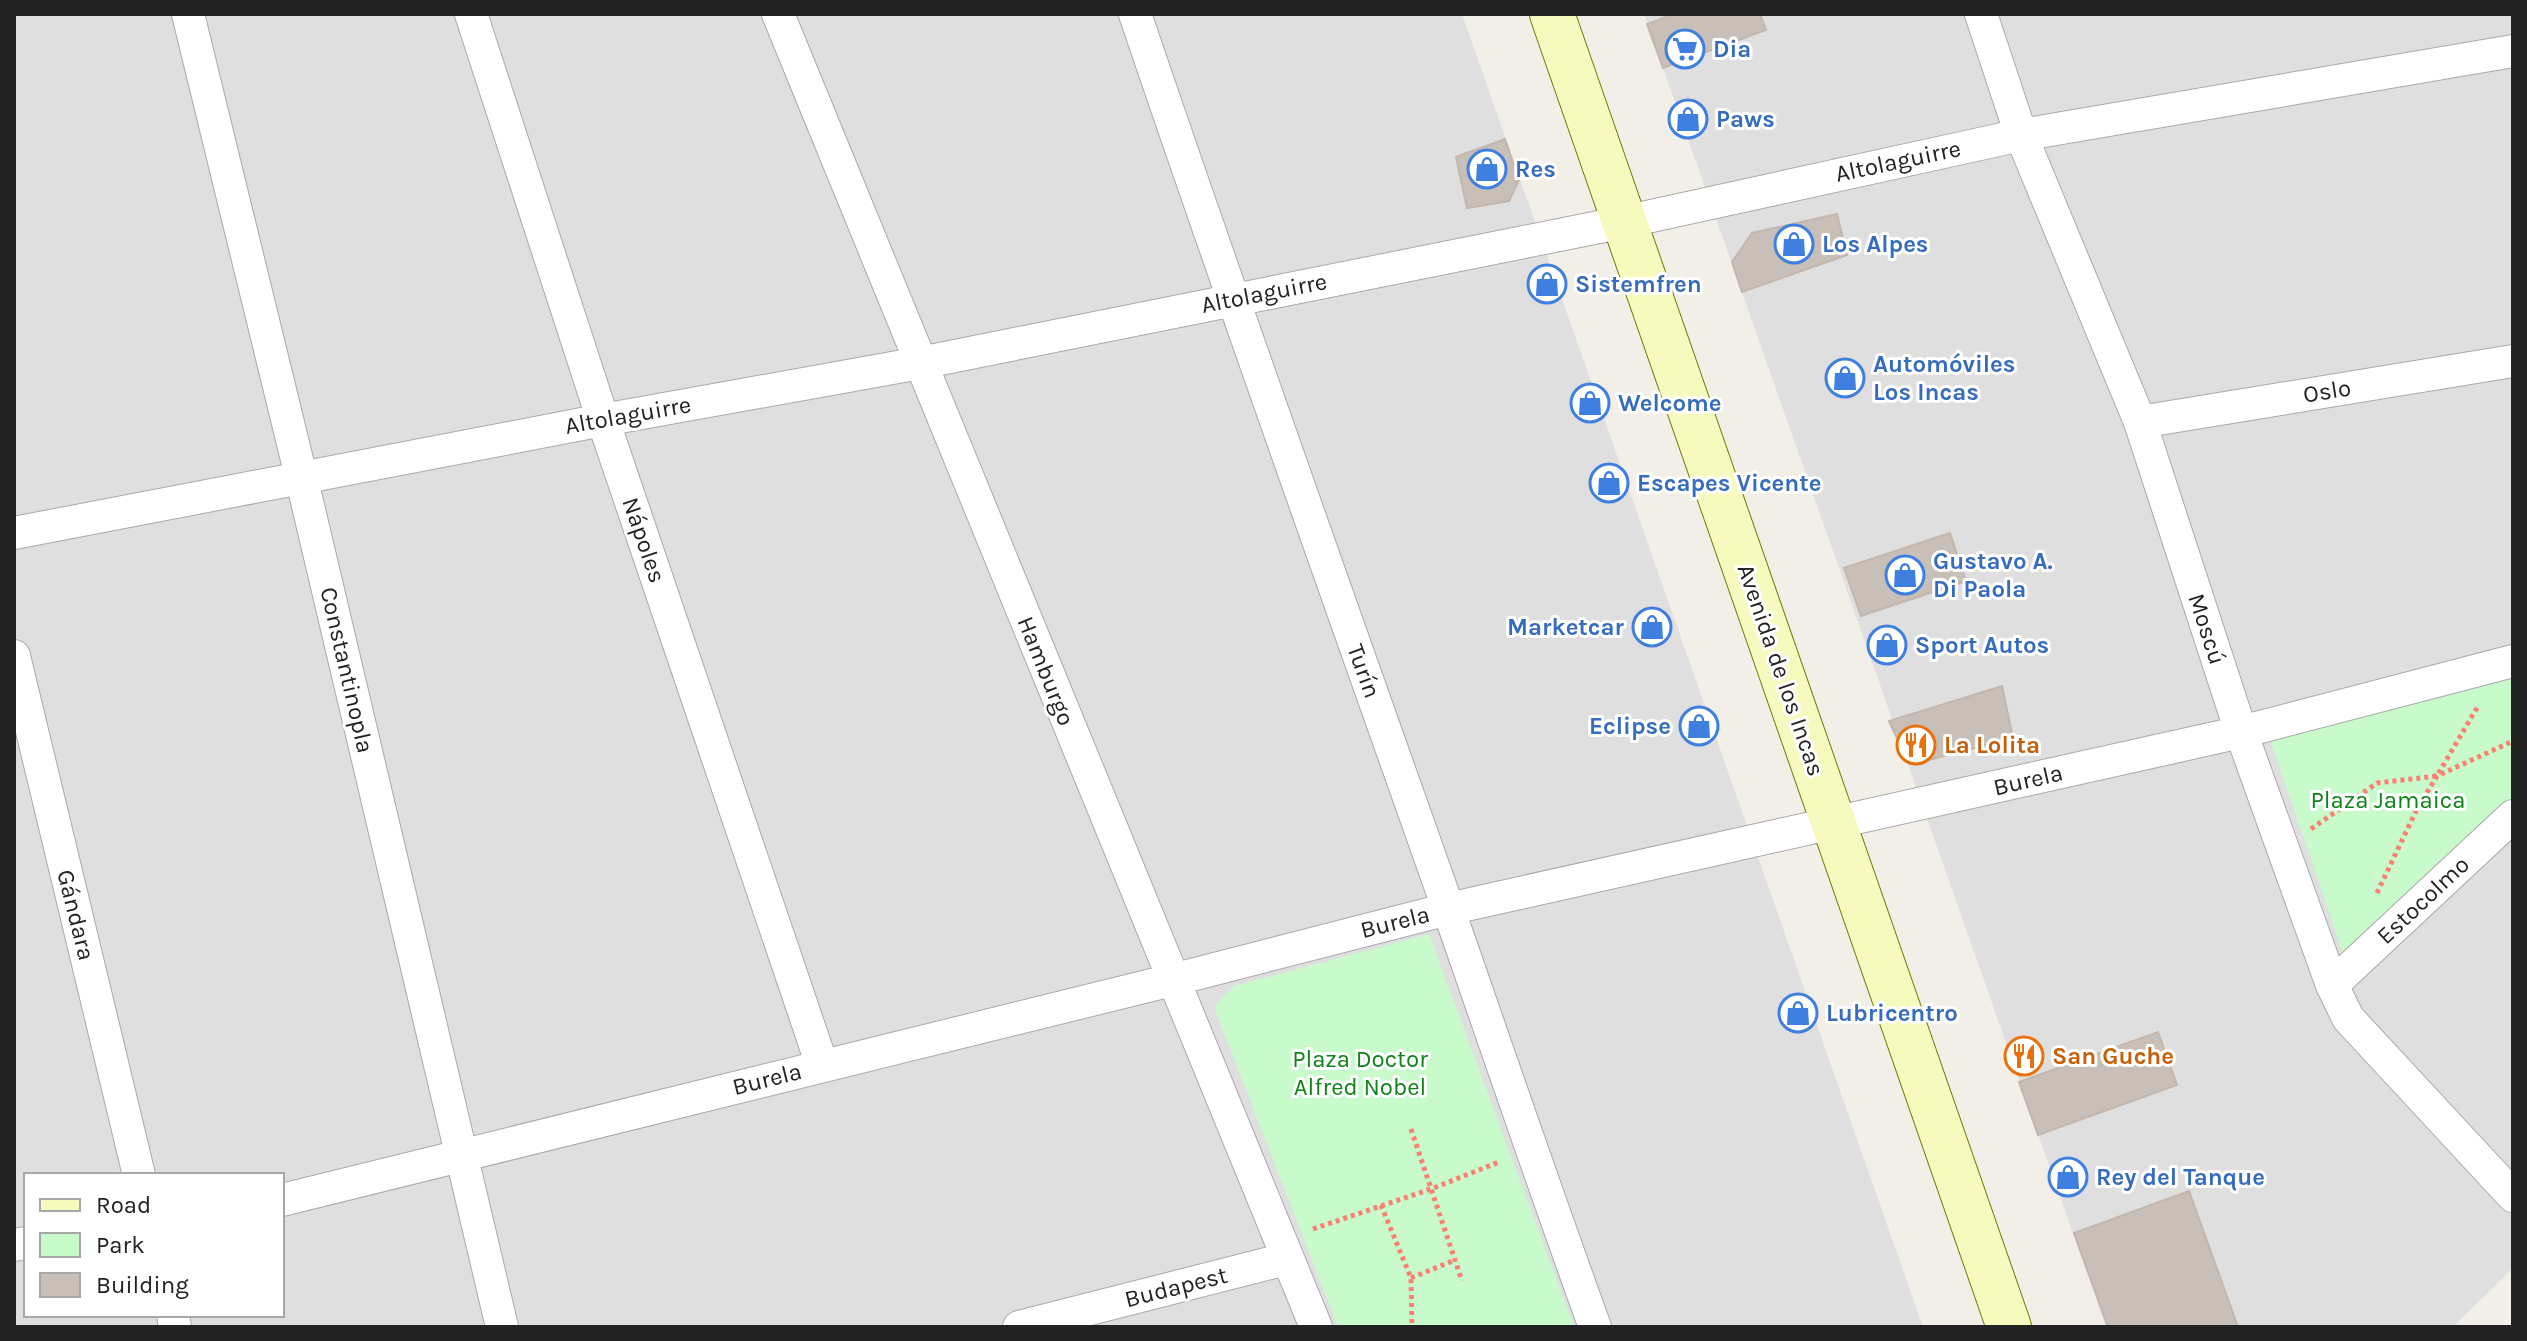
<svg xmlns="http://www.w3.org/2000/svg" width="2527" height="1341" font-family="Karla,sans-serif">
	<rect width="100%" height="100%" fill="#f2efe9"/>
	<!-- residential -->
	<path fill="#e0dfdf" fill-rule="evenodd" d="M14 14H1462L1923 1327H14ZM26 1175H282V1315H26Z
		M1644 14H2513V1268L2453 1327H2106Z"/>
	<!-- park -->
	<path fill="#c8facc" d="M2513 677V804L2346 962 2270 739Z
		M1429 934 1574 1327H1338L1214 1007 1234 986Z"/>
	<!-- building -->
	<path fill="#c7bfb8" stroke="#c4b6ab" stroke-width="2" d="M1674 14H1760L1766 30 1663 68 1647 24Z
		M1505 139 1519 180 1509 201 1467 208 1456 157Z
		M1837 214 1847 255 1742 292 1732 262 1752 233Z
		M1950 533 1966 581 1861 616 1844 568Z
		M2002 686 2013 738 1921 762 1904 754 1889 721Z
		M2158 1032 2177 1085 2038 1135 2019 1082Z
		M2189 1191 2238 1327H2108L2074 1233Z"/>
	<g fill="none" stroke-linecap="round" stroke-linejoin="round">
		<defs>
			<path id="street" d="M188 14 301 476 502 1327
				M471 14 603 420 822 1065
				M778 14 1316 1327
				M1135 14C1236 312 1342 608 1447 905 1496 1046 1544 1187 1595 1327
				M1981 14 2021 135 2140 422 2241 732 2332 985 2348 1018 2513 1196
				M2140 422 2513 361
				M14 533 603 420 920 363 1624 222 2021 135 2513 51
				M14 656 139 1175
				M2332 985 2513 816
				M282 1200 1172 980 1448 909 2241 732 2513 661
				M14 1245 26 1243
				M173 1315 175 1327
				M1019 1327 1286 1259"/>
			<path id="secondary" d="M1552 14 2009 1327"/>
		</defs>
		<!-- street casing -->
		<use href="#street" stroke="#a9a9a9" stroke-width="34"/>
		<!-- secondary casing -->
		<use href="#secondary" stroke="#707d05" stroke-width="46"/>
		<!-- path -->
		<path stroke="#fa8072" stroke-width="5" stroke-dasharray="4 4" stroke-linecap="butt" d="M2311 829 2377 783 2437 776 2478 706
			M2377 893 2416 811 2437 776 2513 741
			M1411 1129 1462 1281
			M1381 1205 1411 1278 1412 1327
			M1313 1229 1431 1189 1499 1162
			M1411 1278 1455 1260"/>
		<!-- street -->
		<use href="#street" stroke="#fff" stroke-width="32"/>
		<!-- secondary -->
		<use href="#secondary" stroke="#f7fabf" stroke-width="44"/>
	</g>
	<!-- icons -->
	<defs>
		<symbol id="supermarket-ring" viewBox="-11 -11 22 22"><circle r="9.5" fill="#fff" stroke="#3f7fe0" stroke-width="1.5"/><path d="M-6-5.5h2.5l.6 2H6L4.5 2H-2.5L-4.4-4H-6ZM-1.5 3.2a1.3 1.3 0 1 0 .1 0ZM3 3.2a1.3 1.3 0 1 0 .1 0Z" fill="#3f7fe0"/></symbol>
		<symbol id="shop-ring" viewBox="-11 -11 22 22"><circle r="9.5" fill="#fff" stroke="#3f7fe0" stroke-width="1.5"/><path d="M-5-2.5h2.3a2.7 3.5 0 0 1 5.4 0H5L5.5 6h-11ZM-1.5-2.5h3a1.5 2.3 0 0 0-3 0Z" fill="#3f7fe0"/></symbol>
		<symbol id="restaurant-ring" viewBox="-11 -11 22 22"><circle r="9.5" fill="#fff" stroke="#e8710a" stroke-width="1.5"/><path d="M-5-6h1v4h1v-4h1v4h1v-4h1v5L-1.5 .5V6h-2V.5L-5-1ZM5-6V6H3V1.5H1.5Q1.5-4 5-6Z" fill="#e8710a"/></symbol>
	</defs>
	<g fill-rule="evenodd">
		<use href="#supermarket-ring" x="1663" y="27" width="44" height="44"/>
		<use href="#shop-ring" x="1666" y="97" width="44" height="44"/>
		<use href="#shop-ring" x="1465" y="147" width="44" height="44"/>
		<use href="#shop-ring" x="1772" y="222" width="44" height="44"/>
		<use href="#shop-ring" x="1525" y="262" width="44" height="44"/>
		<use href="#shop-ring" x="1823" y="356" width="44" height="44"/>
		<use href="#shop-ring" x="1568" y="381" width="44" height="44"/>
		<use href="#shop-ring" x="1587" y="461" width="44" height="44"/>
		<use href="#shop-ring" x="1883" y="553" width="44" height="44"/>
		<use href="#shop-ring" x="1630" y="605" width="44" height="44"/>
		<use href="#shop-ring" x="1865" y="623" width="44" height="44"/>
		<use href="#shop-ring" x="1677" y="704" width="44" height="44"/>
		<use href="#restaurant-ring" x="1894" y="723" width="44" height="44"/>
		<use href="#shop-ring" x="1776" y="991" width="44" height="44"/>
		<use href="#restaurant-ring" x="2002" y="1034" width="44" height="44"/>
		<use href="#shop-ring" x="2046" y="1155" width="44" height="44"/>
	</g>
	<g text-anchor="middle" stroke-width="6" stroke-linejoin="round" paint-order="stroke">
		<!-- shop labels -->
		<g font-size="24" font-weight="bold" fill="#366cbe" stroke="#fff" text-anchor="start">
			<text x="1713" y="57">Dia</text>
			<text x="1716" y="127">Paws</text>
			<text x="1515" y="177">Res</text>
			<text x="1822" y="252">Los Alpes</text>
			<text x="1575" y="292">Sistemfren</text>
			<text x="1873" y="372">Automóviles<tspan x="1873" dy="28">Los Incas</tspan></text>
			<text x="1618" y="411">Welcome</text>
			<text x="1637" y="491">Escapes Vicente</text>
			<text x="1933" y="569">Gustavo A.<tspan x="1933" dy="28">Di Paola</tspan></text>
			<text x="1624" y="635" text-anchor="end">Marketcar</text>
			<text x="1915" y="653">Sport Autos</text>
			<text x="1671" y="734" text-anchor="end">Eclipse</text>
			<text x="1826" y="1021">Lubricentro</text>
			<text x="2096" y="1185">Rey del Tanque</text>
		</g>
		<!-- street labels -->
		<g font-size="24" fill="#222" stroke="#fff">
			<text transform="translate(1898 161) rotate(-12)" y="8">Altolaguirre</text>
			<text transform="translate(1264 293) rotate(-11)" y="8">Altolaguirre</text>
			<text transform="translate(2327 391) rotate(-9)" y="8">Oslo</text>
			<text transform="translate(628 415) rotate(-10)" y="8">Altolaguirre</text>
			<text transform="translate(644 540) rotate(71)" y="8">Nápoles</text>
			<text transform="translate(2207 629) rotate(72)" y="8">Moscú</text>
			<text transform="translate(347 670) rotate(77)" y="8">Constantinopla</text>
			<text transform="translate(1781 670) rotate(71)" y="8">Avenida de los Incas</text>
			<text transform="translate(1046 671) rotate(68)" y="8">Hamburgo</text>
			<text transform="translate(1364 671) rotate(70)" y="8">Turín</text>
			<text transform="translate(2028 780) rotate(-13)" y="8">Burela</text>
			<text transform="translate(2423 900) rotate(-43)" y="8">Estocolmo</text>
			<text transform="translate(76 915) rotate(76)" y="8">Gándara</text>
			<text transform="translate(1395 922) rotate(-14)" y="8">Burela</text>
			<text transform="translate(767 1079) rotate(-14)" y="8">Burela</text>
			<text transform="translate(1176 1287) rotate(-14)" y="8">Budapest</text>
		</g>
		<!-- food labels -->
		<g font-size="24" font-weight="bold" fill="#c56008" stroke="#fff" text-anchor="start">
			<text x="1944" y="753">La Lolita</text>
			<text x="2052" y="1064">San Guche</text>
		</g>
		<!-- park labels -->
		<g font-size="24" fill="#0c8416" stroke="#fff">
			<text x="2388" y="808">Plaza Jamaica</text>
			<text x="1360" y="1067">Plaza Doctor<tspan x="1360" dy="28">Alfred Nobel</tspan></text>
		</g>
	</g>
	<!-- border -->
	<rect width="2527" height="1341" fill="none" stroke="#222222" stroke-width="32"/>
	<!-- legend -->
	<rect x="24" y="1173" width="260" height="144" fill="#ffffff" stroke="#a7a7a7" stroke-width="2"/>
	<rect x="40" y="1199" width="40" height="12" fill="#f7fabf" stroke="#a7a7a7" stroke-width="2"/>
	<text x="96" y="1213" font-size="24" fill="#222222">Road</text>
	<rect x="40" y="1233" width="40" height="24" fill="#c8facc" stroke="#a7a7a7" stroke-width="2"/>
	<text x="96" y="1253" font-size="24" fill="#222222">Park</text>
	<rect x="40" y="1273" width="40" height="24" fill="#c7bfb8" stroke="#a7a7a7" stroke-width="2"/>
	<text x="96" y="1293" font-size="24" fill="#222222">Building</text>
</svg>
